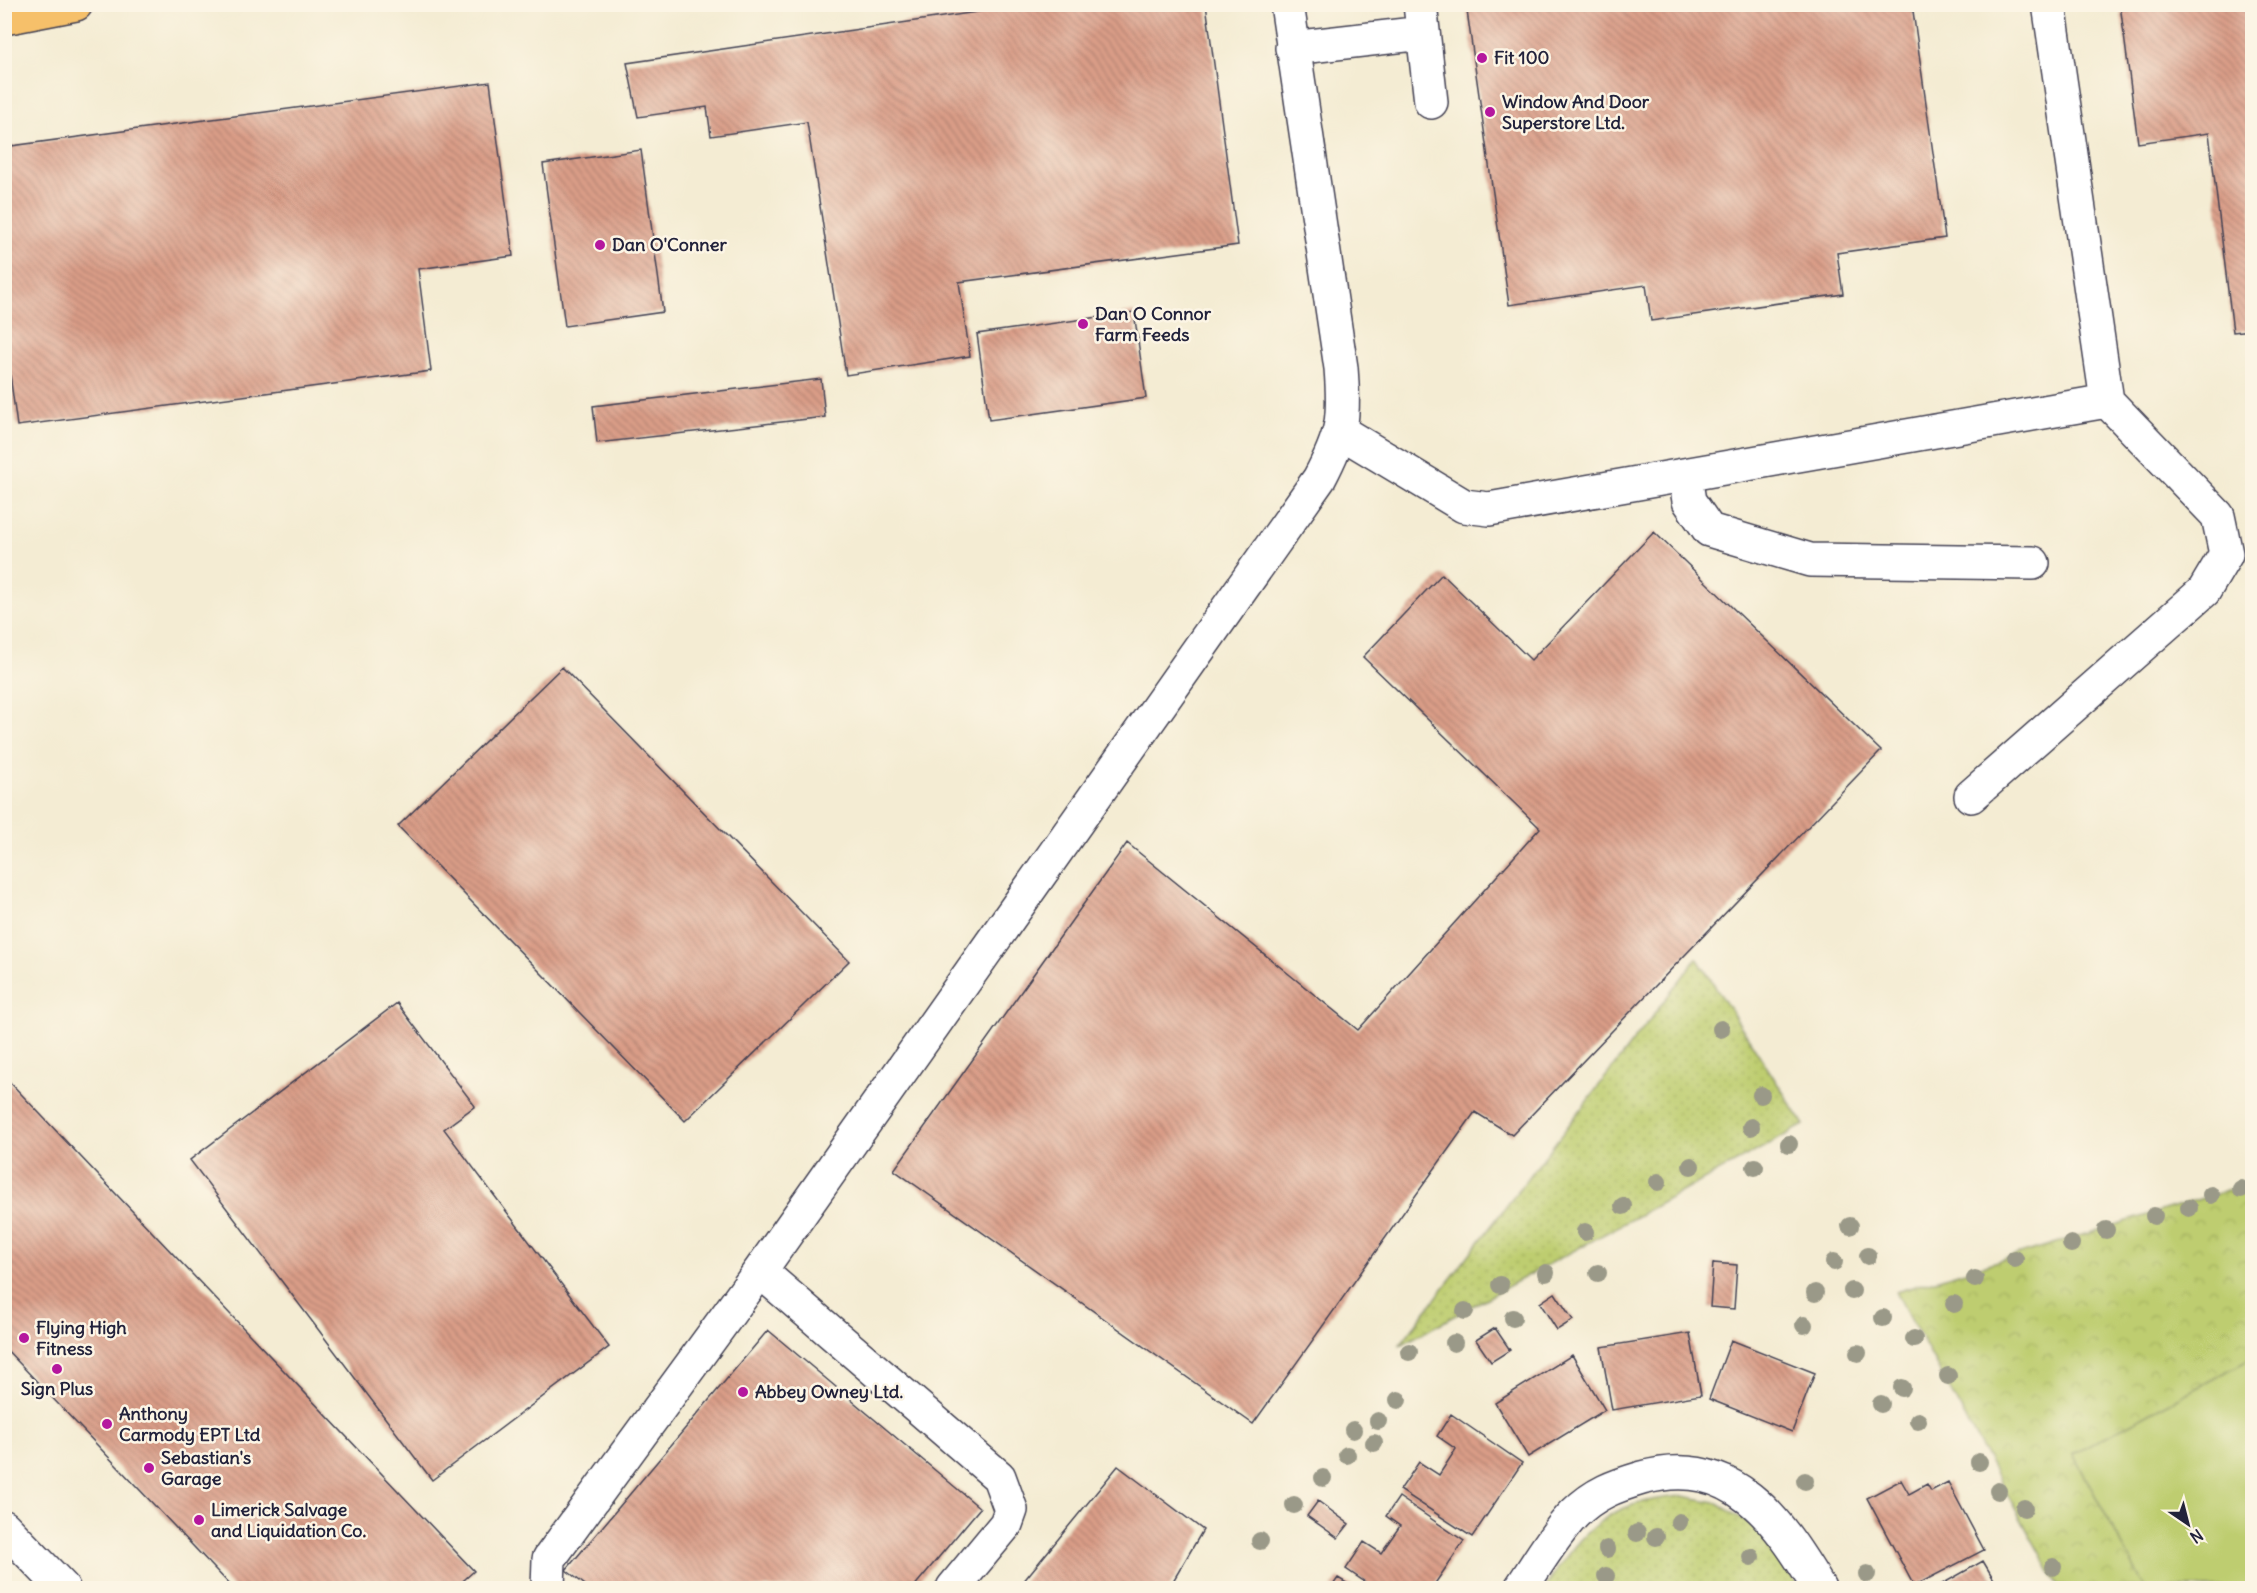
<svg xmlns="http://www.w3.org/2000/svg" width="2257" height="1593" font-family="Delius,sans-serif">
	<defs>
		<pattern id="grass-dots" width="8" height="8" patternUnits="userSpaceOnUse" patternTransform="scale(1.5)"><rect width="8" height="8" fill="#becd6f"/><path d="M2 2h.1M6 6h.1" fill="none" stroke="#a3b061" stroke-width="1.8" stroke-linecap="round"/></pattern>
		<pattern id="park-crowns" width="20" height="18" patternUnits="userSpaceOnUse" patternTransform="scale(1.5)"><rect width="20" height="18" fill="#becd6f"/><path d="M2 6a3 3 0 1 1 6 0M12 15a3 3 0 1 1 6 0" fill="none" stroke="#a3b061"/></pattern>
		<pattern id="building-back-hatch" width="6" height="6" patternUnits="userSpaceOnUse" patternTransform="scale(1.5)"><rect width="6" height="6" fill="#da9d87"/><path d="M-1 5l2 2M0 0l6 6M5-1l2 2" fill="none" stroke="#b08070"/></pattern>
	</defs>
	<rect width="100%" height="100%" fill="#fcf5e5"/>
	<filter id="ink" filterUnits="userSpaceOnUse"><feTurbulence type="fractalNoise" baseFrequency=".0167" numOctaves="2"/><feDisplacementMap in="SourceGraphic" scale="12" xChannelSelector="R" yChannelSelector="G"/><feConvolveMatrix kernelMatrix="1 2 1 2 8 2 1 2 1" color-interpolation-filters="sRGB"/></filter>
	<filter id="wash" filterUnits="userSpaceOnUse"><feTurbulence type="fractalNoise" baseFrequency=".008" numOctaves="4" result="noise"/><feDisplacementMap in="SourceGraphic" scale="24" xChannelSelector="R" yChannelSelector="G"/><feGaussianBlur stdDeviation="1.35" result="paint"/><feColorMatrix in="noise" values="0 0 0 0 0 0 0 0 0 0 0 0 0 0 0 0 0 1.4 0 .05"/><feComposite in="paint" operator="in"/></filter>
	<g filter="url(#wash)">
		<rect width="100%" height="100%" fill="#f4ecd3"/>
		<!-- grass -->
		<path fill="url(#grass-dots)" stroke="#707855" stroke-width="1.5" d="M1697 958 1804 1125 1399 1346Z
			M1683 1496 1715 1502 1759 1529 1777 1547 1798 1588H1545C1584 1527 1608 1502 1683 1496Z"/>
		<!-- park -->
		<path fill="url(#park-crowns)" stroke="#707855" stroke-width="1.5" d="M2252 1183V1588H2059L1896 1292Z"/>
		<!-- garden -->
		<path fill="#becd6f" stroke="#707855" stroke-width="1.5" d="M2252 1358V1588H2145L2073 1454Z"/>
		<g id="blocks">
			<!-- building -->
			<path fill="url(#building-back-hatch)" d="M1032 4H1206L1238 245 959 282 970 356 846 375 807 122 711 136 707 107 638 117 627 63Z
				M1466 4H1912L1945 238 1837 253 1843 294 1651 321 1646 285 1509 305Z
				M2120 4H2252V330L2233 332 2209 133 2138 143Z
				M490 82 513 256 418 269 431 371 17 426 4 330V147Z
				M641 150 663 312 565 326 543 164Z
				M1134 312 1146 398 989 420 977 334Z
				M821 379 825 417 597 443 593 406Z
				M1654 532 1881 751 1512 1135 1475 1112 1253 1424 894 1170 1127 843 1358 1030 1540 828 1363 657 1442 574 1531 660Z
				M562 667 849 961 685 1121 398 826Z
				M397 1003 475 1106 444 1129 609 1347 432 1480 190 1160Z
				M4 1076 474 1571 455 1588H233L4 1347Z
				M1713 1263 1737 1265 1734 1309 1710 1307Z
				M1555 1293 1573 1320 1557 1330 1540 1303Z
				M1495 1328 1510 1350 1491 1362 1476 1340Z
				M768 1330 980 1508 913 1588H589L566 1570Z
				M1690 1333 1701 1395 1612 1410 1601 1347Z
				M1731 1340 1815 1373 1792 1432 1709 1399Z
				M1572 1355 1605 1410 1528 1457 1495 1403Z
				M1451 1414 1522 1463 1472 1537 1400 1490 1419 1462 1439 1475 1456 1449 1437 1436Z
				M1118 1466 1203 1530 1169 1588H1018Z
				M1901 1480 1909 1494 1927 1484 1931 1491 1948 1482 1984 1550 1914 1586 1867 1498Z
				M1399 1497 1464 1541 1432 1588H1374L1346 1569 1364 1542 1381 1553 1400 1526 1386 1516Z
				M1318 1501 1349 1524 1338 1538 1307 1516Z
				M1983 1561 1999 1588H1935Z
				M1338 1578 1355 1588H1331Z"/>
		</g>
	</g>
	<g filter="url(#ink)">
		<use href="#blocks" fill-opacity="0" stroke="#424052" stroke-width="1.5"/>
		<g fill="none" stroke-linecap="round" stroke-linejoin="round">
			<defs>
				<path id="minor" d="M1420 4 1431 102
					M2049 4 2107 401
					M1292 48 1423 33
					M1341 432 1464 506 1489 509 2107 401 2218 516 2226 554 2204 591 1971 796
					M1685 476 1689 501 1709 530 1810 560 2033 563
					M760 1271 999 1477 1011 1510 1006 1524 953 1588
					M4 1527 63 1588
					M548 1588 549 1559 760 1271 1319 479C1343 434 1345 419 1341 368L1287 4
					M1521 1588C1537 1564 1554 1535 1574 1514 1595 1493 1615 1486 1642 1478 1733 1453 1778 1520 1819 1588"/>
				<path id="major" d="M4 18 76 4"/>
			</defs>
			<!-- minor casing -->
			<use href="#minor" stroke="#424052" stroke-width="36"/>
			<!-- major casing -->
			<use href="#major" stroke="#424052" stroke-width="36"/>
			<!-- minor -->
			<use href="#minor" stroke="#fff" stroke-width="33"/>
			<!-- major -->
			<use href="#major" stroke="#f6c06b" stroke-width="33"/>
		</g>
		<!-- trees -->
		<g fill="#9a9988">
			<circle cx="1721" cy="1029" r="9"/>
			<circle cx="1761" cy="1095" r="9"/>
			<circle cx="1751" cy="1127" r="9"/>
			<circle cx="1789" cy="1144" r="9"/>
			<circle cx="1691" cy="1166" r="9"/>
			<circle cx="1755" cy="1167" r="9"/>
			<circle cx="1658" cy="1182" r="9"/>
			<circle cx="2241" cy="1189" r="9"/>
			<circle cx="2211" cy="1195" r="9"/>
			<circle cx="1623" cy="1206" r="9"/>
			<circle cx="2189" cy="1208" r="9"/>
			<circle cx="2154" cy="1216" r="9"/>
			<circle cx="1850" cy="1226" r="9"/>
			<circle cx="2106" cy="1230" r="9"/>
			<circle cx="1585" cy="1232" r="9"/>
			<circle cx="2071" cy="1244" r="9"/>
			<circle cx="1868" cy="1256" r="9"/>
			<circle cx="2015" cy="1259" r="9"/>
			<circle cx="1834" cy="1262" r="9"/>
			<circle cx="1546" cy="1273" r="9"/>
			<circle cx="1598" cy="1273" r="9"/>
			<circle cx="1975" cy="1279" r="9"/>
			<circle cx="1500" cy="1285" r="9"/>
			<circle cx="1852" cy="1291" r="9"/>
			<circle cx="1815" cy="1293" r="9"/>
			<circle cx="1954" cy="1304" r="9"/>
			<circle cx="1465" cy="1311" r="9"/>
			<circle cx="1513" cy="1318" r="9"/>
			<circle cx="1883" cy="1318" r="9"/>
			<circle cx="1804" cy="1325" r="9"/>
			<circle cx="1914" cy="1339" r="9"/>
			<circle cx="1454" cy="1343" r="9"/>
			<circle cx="1409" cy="1352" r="9"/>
			<circle cx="1858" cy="1353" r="9"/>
			<circle cx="1948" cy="1376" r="9"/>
			<circle cx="1902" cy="1388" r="9"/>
			<circle cx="1398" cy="1400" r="9"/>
			<circle cx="1881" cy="1404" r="9"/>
			<circle cx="1378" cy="1421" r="9"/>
			<circle cx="1918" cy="1421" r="9"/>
			<circle cx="1353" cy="1430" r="9"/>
			<circle cx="1374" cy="1443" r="9"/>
			<circle cx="1347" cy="1455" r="9"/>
			<circle cx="1979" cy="1462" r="9"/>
			<circle cx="1323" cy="1478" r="9"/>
			<circle cx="1805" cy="1481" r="9"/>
			<circle cx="1998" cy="1491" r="9"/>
			<circle cx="1294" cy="1505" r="9"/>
			<circle cx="2024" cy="1508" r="9"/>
			<circle cx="1679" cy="1522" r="9"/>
			<circle cx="1637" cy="1533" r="9"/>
			<circle cx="1656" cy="1537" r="9"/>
			<circle cx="1260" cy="1541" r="9"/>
			<circle cx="1607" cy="1549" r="9"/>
			<circle cx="1751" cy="1557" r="9"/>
			<circle cx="2053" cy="1567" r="9"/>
			<circle cx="1867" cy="1574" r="9"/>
			<circle cx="1606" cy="1576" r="9"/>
		</g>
	</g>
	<!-- markers -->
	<g fill="#b5179e" stroke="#fcf5e5" stroke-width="2">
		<circle cx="1482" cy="58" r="6"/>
		<circle cx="1490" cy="112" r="6"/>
		<circle cx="600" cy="245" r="6"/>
		<circle cx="1083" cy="324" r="6"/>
		<circle cx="24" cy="1338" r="6"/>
		<circle cx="57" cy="1369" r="6"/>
		<circle cx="743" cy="1392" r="6"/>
		<circle cx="107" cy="1424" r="6"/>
		<circle cx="149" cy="1468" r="6"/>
		<circle cx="199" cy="1520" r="6"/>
	</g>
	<g text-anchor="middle" stroke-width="5" stroke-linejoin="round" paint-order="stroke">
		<!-- poi labels -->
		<g font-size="18" font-weight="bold" fill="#22223b" stroke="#fcf5e5" text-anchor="start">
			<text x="1494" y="64">Fit 100</text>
			<text x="1502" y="108">Window And Door<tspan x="1502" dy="21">Superstore Ltd.</tspan></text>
			<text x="612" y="251">Dan O'Conner</text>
			<text x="1095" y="320">Dan O Connor<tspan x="1095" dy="21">Farm Feeds</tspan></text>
			<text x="36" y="1334">Flying High<tspan x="36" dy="21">Fitness</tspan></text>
			<text x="57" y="1395" text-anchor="middle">Sign Plus</text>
			<text x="755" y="1398">Abbey Owney Ltd.</text>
			<text x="119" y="1420">Anthony<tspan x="119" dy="21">Carmody EPT Ltd</tspan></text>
			<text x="161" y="1464">Sebastian's<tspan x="161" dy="21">Garage</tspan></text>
			<text x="211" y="1516">Limerick Salvage<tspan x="211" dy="21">and Liquidation Co.</tspan></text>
		</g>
	</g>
	<!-- margin -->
	<rect width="2257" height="1593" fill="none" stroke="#fcf5e5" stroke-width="24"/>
	<!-- north arrow -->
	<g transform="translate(2188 1524) rotate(145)" stroke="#fcf5e5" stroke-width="4.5" paint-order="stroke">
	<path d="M0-4.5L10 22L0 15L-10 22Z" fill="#22223b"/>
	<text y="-9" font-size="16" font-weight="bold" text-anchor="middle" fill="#22223b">N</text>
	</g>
</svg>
